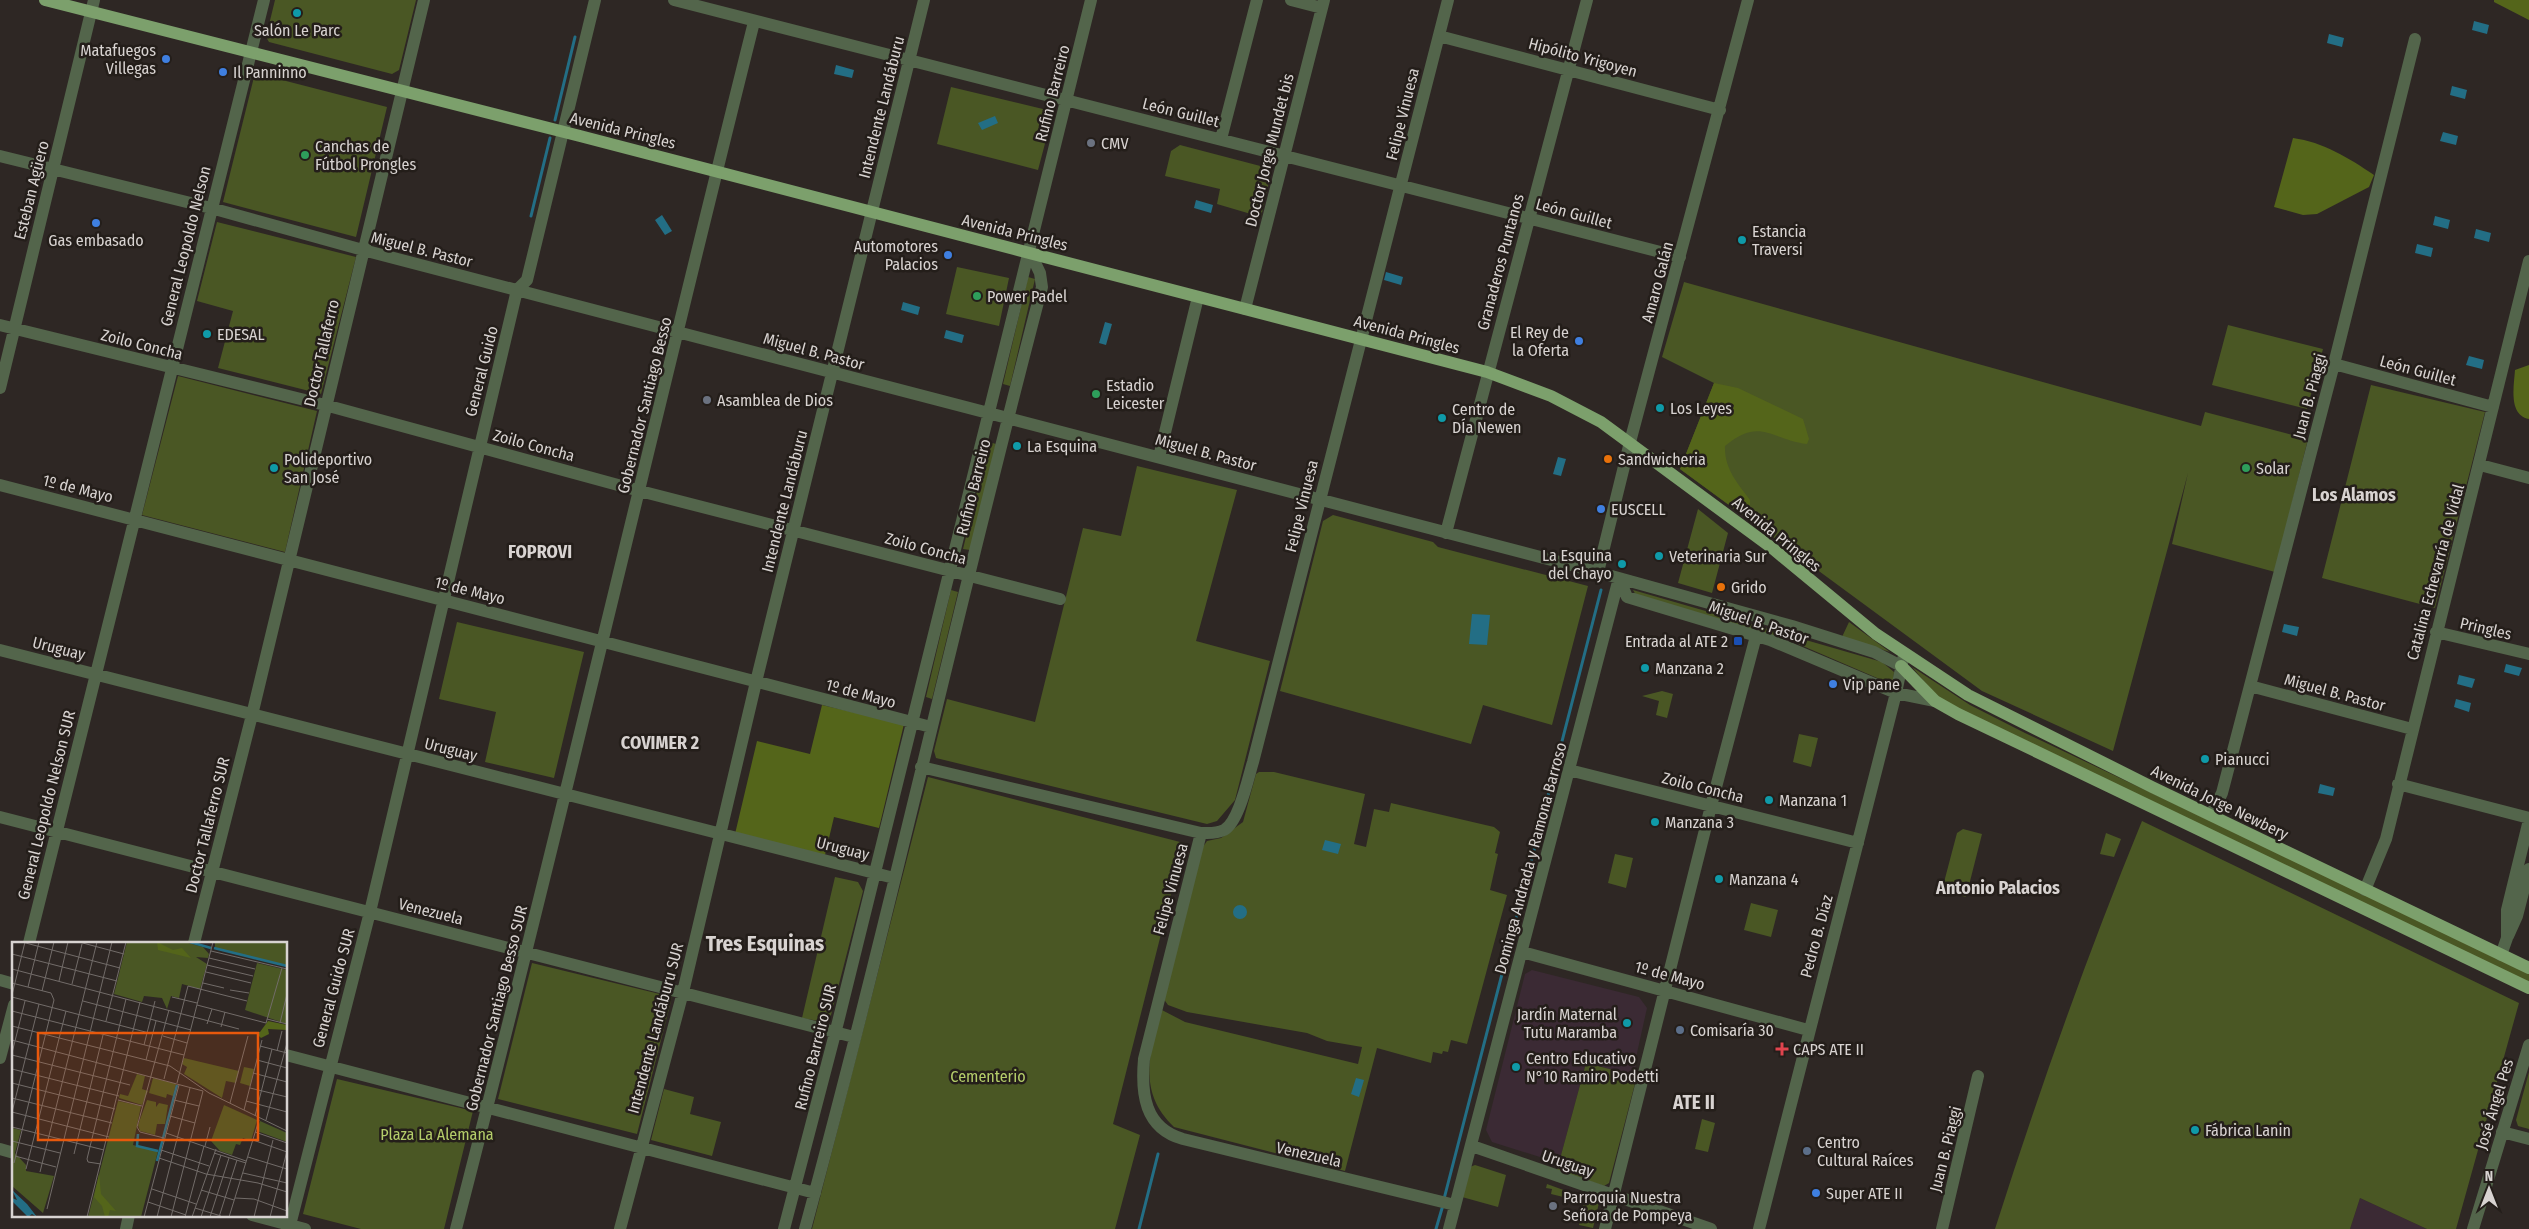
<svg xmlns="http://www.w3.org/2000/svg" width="2529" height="1229" font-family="'Fira Sans Condensed',sans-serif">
	<rect width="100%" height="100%" fill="#2e2724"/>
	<!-- education -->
	<path fill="#3b2a34" d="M1532 970 1639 997 1647 1008 1635 1062 1637 1076 1586 1063 1559 1163 1492 1142 1486 1130 1525 974Z
		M2360 1198 2427 1229H2350Z"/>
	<!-- green -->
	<path fill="#4a5724" d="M275 0H416L399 70 392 74 269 42 266 37Z
		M255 73 387 107 356 237 223 202Z
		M951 87 1047 110 1052 117 1038 170 937 144Z
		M1180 145 1268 168 1271 173 1261 217 1217 204 1220 189 1165 176 1171 151Z
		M217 222 356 257 321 394 218 368 233 311 197 301Z
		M957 267 1009 278 999 326 946 314Z
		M1028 277 1035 279 1010 386 1003 384Z
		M1684 282 2201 426 2205 412 2308 439 2275 572 2172 544 2188 473 2113 751 1982 691 1680 469 1714 383 1662 357Z
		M2228 325 2323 349 2307 409 2212 385Z
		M178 376 317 411 285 552 142 515Z
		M2371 385 2485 412 2435 608 2322 578Z
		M989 442 996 444 970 550 963 549Z
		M1137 466 1237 490 1196 641 1270 661 1235 800 1217 821 1207 824 936 758 934 751 947 699 1035 722 1083 528 1121 536Z
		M1698 509 1728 533 1712 593 1678 583Z
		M1333 515 1433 542 1438 547 1588 586 1552 725 1483 705 1471 744 1280 691 1323 521Z
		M951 590 958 592 932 699 926 697Z
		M1633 590 1882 662 1894 672 1893 682 1891 684 1789 640 1637 597Z
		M457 622 584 652 554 778 485 762 496 712 439 699Z
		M1849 622 1890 652 1842 637Z
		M1912 667 1970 705 2025 733 2529 972V983L1939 699Z
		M1662 691 1673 694 1667 718 1656 715 1659 701 1642 696Z
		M1799 734 1818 738 1811 767 1793 762Z
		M1259 772H1274L1365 794 1354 844 1366 847 1374 809 1389 812 1391 803 1494 827 1500 832 1495 853 1498 854 1490 890 1507 895 1467 1044 1451 1040 1448 1052 1443 1051 1442 1054 1433 1052 1431 1063 1377 1048 1345 1171 1174 1127C1137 1092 1150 1054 1160 1009L1185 1022 1358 1064 1362 1047 1327 1041 1307 1033 1187 1012 1168 1005 1163 998 1196 857 1207 841 1221 838 1243 822 1256 774Z
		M928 777 1184 843 1113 1124 1140 1135 1115 1229H812Z
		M2142 821 2519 1003 2456 1229H2427L2360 1198 2350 1229H1995C2039 1091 2087 955 2142 821Z
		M1963 829 1982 834 1966 897 1946 891 1943 886 1957 833Z
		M2106 833 2121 839 2114 857 2100 854Z
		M1615 854 1633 858 1626 888 1608 883Z
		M835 877 858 882 863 891 831 1015 824 1022 802 1018Z
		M1751 903 1778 910 1771 937 1744 930Z
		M532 963 672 997 637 1134 498 1099Z
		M1586 1063 1637 1076 1609 1183 1604 1186 1557 1170Z
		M2529 1072V1129L2518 1126 2516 1120Z
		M337 1079 473 1111 444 1229H361L303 1214Z
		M664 1089 694 1097 690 1114 721 1122 712 1156 651 1140Z
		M1702 1119 1715 1123 1708 1152 1695 1149Z
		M1475 1165 1506 1175 1498 1207 1462 1197 1470 1167Z
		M1547 1184 1599 1203 1593 1228 1579 1225 1584 1202 1551 1194 1552 1189 1546 1188Z"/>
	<!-- forest -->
	<path fill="#54651a" d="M2494 0H2529V20L2494 2Z
		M2293 138C2323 142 2349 158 2374 175L2369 187 2317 214 2303 215 2274 207Z
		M2529 365V419C2508 415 2514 386 2515 370Z
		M1714 383 1738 388 1803 419 1809 439 1807 444C1770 439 1760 417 1725 446 1724 468 1737 483 1750 500V508L1746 513H1740L1680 469Z
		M822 705 904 724 879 828 834 817 825 855 735 834 757 741 810 754Z"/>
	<!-- water -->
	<path fill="#236e85" d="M2474 21 2489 25 2487 34 2472 30Z
		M2329 34 2344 38 2342 47 2327 43Z
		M836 65 854 70 852 78 834 74Z
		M2452 86 2467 90 2465 99 2450 95Z
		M995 116 998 123 982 130 978 123Z
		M2443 132 2458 136 2456 145 2440 141Z
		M1196 200 1213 205 1211 213 1194 208Z
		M662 215 672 231 665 235 655 220Z
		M2435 216 2450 220 2448 229 2433 225Z
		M2476 229 2491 233 2489 242 2474 238Z
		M2417 244 2433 248 2431 257 2415 253Z
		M1386 272 1403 277 1401 285 1384 280Z
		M903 302 920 307 918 315 901 310Z
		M1105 322 1112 324 1106 345 1099 343Z
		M946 330 964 335 962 343 944 338Z
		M2469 356 2484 360 2482 369 2466 365Z
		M1558 457 1566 459 1561 476 1553 474Z
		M1472 614 1490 615 1487 645 1469 644Z
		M2284 624 2299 627 2297 636 2282 632Z
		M2506 664 2522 668 2519 676 2504 672Z
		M2459 675 2475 679 2472 688 2457 684Z
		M2456 699 2471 703 2469 712 2454 707Z
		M2320 784 2335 788 2333 796 2318 793Z
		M1325 840 1341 844 1338 854 1322 850Z
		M1233 912a7 7 0 1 1 14 0a7 7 0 1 1-14 0Z
		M1356 1078 1364 1080 1359 1097 1351 1094Z"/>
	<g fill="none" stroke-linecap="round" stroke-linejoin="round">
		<!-- stream -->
		<path stroke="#236e85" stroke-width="3" d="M555 120 575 37
			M531 216 550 138
			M1444 1199 1601 590
			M1139 1229 1158 1154
			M1436 1229 1443 1205"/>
		<!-- minor -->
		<path stroke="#53654b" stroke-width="12" d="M674 0 1680 257
			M1291 0 1322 8
			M1439 36 1720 110
			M1221 139 1257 0
			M0 156 211 208 363 250 1590 570 1792 626 1874 652 1901 666
			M1245 309 1324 0
			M0 325 325 405 640 491 1060 599
			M2334 364 2493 407
			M0 388 94 0
			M1159 457 1198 297
			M2480 465 2529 478
			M0 485 931 727
			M1446 533 1587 0
			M1598 572 1630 442 1748 0
			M1619 578 1627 597 1770 640 1896 693 1935 701
			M2436 632 2529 654
			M0 650 894 878
			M2250 686 2412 729
			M921 767 1201 833C1209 833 1216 834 1224 830 1239 822 1248 778 1253 762L1448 0
			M1569 770 1858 843
			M2398 784 2529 818
			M2211 815 2222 793 2334 364 2415 39
			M0 817 854 1037
			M1201 833 1144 1059C1141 1093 1144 1128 1183 1139L1455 1205
			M2365 890 2386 839 2529 261
			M2508 936 2517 916 2529 869
			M29 943 264 0
			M194 943 252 715 424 0
			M1522 952 1808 1030
			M2501 955 2507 938V910L2529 820
			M0 980 14 984
			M286 1055 815 1193
			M0 1058 14 1005
			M2502 1132 2529 1139
			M1472 1146 1711 1229
			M0 1149 14 1153
			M252 1215 305 1229
			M126 1229 129 1215
			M289 1229 370 912 517 290 527 280 595 0
			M456 1229C560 828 653 424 754 22
			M620 1229 683 992 756 682 924 0
			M784 1229 838 1022 1091 0
			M805 1229C890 917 959 600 1042 287L1040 273 1030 252
			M1449 1229 1619 578
			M1605 1229 1711 806 1756 636
			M1759 1229 1896 693 1903 659
			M1942 1229 1978 1076
			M2473 1229 2529 1045"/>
		<!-- major -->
		<path stroke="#7ca06c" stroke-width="12" d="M45 0 580 136 1487 372 1551 396 1601 422 1772 548 1876 634 1968 695 2152 787 2529 968
			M1901 666 1935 701 1958 714 2529 988"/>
	</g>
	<!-- markers -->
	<g fill="#0f9aa8" stroke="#241e1a" stroke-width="2">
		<circle cx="297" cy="13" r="5"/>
		<circle cx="1742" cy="240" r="5"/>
		<circle cx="207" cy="334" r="5"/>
		<circle cx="1660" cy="408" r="5"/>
		<circle cx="1442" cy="418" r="5"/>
		<circle cx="1017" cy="446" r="5"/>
		<circle cx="274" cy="468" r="5"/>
		<circle cx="1659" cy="556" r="5"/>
		<circle cx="1622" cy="564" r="5"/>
		<circle cx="1645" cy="668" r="5"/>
		<circle cx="2205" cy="759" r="5"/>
		<circle cx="1769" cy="800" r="5"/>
		<circle cx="1655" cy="822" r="5"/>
		<circle cx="1719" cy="879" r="5"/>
		<circle cx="1627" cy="1023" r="5"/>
		<circle cx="1516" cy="1067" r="5"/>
		<circle cx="2195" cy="1130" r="5"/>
	</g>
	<g fill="#3f7fe0" stroke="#241e1a" stroke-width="2">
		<circle cx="166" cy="59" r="5"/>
		<circle cx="223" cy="72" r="5"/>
		<circle cx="96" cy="223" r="5"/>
		<circle cx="948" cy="255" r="5"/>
		<circle cx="1579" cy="341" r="5"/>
		<circle cx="1601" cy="509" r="5"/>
		<circle cx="1833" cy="684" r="5"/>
		<circle cx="1816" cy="1193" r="5"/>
	</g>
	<g fill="#6b7280" stroke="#241e1a" stroke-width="2">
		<circle cx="1091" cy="143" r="5"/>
		<circle cx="707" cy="400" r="5"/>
		<circle cx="1553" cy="1206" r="5"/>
	</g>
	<g fill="#2e9e5b" stroke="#241e1a" stroke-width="2">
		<circle cx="305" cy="155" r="5"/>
		<circle cx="977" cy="296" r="5"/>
		<circle cx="1096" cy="394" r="5"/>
		<circle cx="2246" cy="468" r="5"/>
	</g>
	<g fill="#e8710a" stroke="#241e1a" stroke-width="2">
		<circle cx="1608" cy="459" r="5"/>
		<circle cx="1721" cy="587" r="5"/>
	</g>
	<rect fill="#1a4fb4" stroke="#241e1a" stroke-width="2" x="1733" y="636" width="10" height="10" rx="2.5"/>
	<g fill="#5c6f8a" stroke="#241e1a" stroke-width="2">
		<circle cx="1680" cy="1030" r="5"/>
		<circle cx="1807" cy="1151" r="5"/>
	</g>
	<path fill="#e0444e" stroke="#241e1a" stroke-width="2" d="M1779.5 1041.5h5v5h5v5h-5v5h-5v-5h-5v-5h5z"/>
	<g text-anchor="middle" stroke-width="5" stroke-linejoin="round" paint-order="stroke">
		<!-- poi labels -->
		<g font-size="16" fill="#d8d3d1" stroke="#241e1a" text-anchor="start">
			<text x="297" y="36" text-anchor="middle">Salón Le Parc</text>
			<text x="156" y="56" text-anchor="end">Matafuegos<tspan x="156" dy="18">Villegas</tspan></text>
			<text x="233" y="78">Il Panninno</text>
			<text x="1101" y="149">CMV</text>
			<text x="315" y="152">Canchas de<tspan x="315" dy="18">Fútbol Prongles</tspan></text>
			<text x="1752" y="237">Estancia<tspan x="1752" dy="18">Traversi</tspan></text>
			<text x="96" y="246" text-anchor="middle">Gas embasado</text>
			<text x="938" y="252" text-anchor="end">Automotores<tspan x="938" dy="18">Palacios</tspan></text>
			<text x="987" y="302">Power Padel</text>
			<text x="1569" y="338" text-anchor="end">El Rey de<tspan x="1569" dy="18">la Oferta</tspan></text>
			<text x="217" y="340">EDESAL</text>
			<text x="1106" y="391">Estadio<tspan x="1106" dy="18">Leicester</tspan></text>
			<text x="717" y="406">Asamblea de Dios</text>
			<text x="1670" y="414">Los Leyes</text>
			<text x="1452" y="415">Centro de<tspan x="1452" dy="18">DÍa Newen</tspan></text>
			<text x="1027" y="452">La Esquina</text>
			<text x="284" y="465">Polideportivo<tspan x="284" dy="18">San José</tspan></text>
			<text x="1618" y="465">Sandwicheria</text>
			<text x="2256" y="474">Solar</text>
			<text x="1611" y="515">EUSCELL</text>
			<text x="1612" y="561" text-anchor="end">La Esquina<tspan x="1612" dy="18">del Chayo</tspan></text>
			<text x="1669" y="562">Veterinaria Sur</text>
			<text x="1731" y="593">Grido</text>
			<text x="1728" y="647" text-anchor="end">Entrada al ATE 2</text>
			<text x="1655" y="674">Manzana 2</text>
			<text x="1843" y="690">Vip pane</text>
			<text x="2215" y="765">Pianucci</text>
			<text x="1779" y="806">Manzana 1</text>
			<text x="1665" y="828">Manzana 3</text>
			<text x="1729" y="885">Manzana 4</text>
			<text x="1617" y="1020" text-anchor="end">Jardín Maternal<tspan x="1617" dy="18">Tutu Maramba</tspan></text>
			<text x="1690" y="1036">Comisaría 30</text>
			<text x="1793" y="1055">CAPS ATE II</text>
			<text x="1526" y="1064">Centro Educativo<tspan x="1526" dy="18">N°10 Ramiro Podetti</tspan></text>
			<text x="2205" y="1136">Fábrica Lanin</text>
			<text x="1817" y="1148">Centro<tspan x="1817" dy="18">Cultural Raíces</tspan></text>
			<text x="1826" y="1199">Super ATE II</text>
			<text x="1563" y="1203">Parroquia Nuestra<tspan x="1563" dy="18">Señora de Pompeya</tspan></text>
		</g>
		<!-- street labels -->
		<g font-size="16" fill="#d8d3d1" stroke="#241e1a">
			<text transform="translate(1583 57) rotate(15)" y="6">Hipólito Yrigoyen</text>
			<text transform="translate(1052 93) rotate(-76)" y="6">Rufino Barreiro</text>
			<text transform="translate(881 107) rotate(-76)" y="6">Intendente Landáburu</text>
			<text transform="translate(1181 112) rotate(14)" y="6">León Guillet</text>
			<text transform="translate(1402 114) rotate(-76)" y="6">Felipe Vinuesa</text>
			<text transform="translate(623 130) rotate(14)" y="6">Avenida Pringles</text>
			<text transform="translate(1269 150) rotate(-76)" y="6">Doctor Jorge Mundet bis</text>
			<text transform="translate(31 190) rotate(-76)" y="6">Esteban Agüero</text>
			<text transform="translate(1574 213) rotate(15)" y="6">León Guillet</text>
			<text transform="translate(1015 232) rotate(14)" y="6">Avenida Pringles</text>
			<text transform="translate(185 246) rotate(-76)" y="6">General Leopoldo Nelson</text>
			<text transform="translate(422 249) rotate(14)" y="6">Miguel B. Pastor</text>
			<text transform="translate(1500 262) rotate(-75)" y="6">Granaderos Puntanos</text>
			<text transform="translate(1657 282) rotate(-75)" y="6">Amaro Galán</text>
			<text transform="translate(1407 334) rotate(15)" y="6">Avenida Pringles</text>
			<text transform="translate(142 344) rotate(14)" y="6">Zoilo Concha</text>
			<text transform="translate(814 351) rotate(15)" y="6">Miguel B. Pastor</text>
			<text transform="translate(321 353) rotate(-77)" y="6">Doctor Tallaferro</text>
			<text transform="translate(2418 370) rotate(15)" y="6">León Guillet</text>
			<text transform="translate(481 371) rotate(-76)" y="6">General Guido</text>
			<text transform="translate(2309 396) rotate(-75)" y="6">Juan B. Piaggi</text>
			<text transform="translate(644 405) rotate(-76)" y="6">Gobernador Santiago Besso</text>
			<text transform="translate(534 445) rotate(15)" y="6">Zoilo Concha</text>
			<text transform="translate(1206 452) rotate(15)" y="6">Miguel B. Pastor</text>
			<text transform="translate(973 487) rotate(-76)" y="6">Rufino Barreiro</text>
			<text transform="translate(78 488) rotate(14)" y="6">1º de Mayo</text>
			<text transform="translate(784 501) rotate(-76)" y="6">Intendente Landáburu</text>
			<text transform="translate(1301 506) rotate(-76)" y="6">Felipe Vinuesa</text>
			<text transform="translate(1777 534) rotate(39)" y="6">Avenida Pringles</text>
			<text transform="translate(926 548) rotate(15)" y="6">Zoilo Concha</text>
			<text transform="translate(2435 572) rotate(-75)" y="6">Catalina Echevarría de Vidal</text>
			<text transform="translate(470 590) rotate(14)" y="6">1º de Mayo</text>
			<text transform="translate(1759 622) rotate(19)" y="6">Miguel B. Pastor</text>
			<text transform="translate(2486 628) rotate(13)" y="6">Pringles</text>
			<text transform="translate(59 648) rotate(14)" y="6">Uruguay</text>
			<text transform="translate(2335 692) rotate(15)" y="6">Miguel B. Pastor</text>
			<text transform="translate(861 693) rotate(15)" y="6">1º de Mayo</text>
			<text transform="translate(451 749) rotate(14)" y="6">Uruguay</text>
			<text transform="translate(1703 787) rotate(14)" y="6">Zoilo Concha</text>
			<text transform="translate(2220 802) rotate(26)" y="6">Avenida Jorge Newbery</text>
			<text transform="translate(46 805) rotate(-76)" y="6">General Leopoldo Nelson SUR</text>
			<text transform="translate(207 825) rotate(-76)" y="6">Doctor Tallaferro SUR</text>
			<text transform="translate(843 848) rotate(14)" y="6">Uruguay</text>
			<text transform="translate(1530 858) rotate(-75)" y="6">Dominga Andrada y Ramona Barroso</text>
			<text transform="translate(1170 889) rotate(-75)" y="6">Felipe Vinuesa</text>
			<text transform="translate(431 911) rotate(14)" y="6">Venezuela</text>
			<text transform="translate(1816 936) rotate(-75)" y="6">Pedro B. Díaz</text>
			<text transform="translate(1670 975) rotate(15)" y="6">1º de Mayo</text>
			<text transform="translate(333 988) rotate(-75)" y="6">General Guido SUR</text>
			<text transform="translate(496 1008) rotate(-76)" y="6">Gobernador Santiago Besso SUR</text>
			<text transform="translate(655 1028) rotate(-75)" y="6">Intendente Landáburu SUR</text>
			<text transform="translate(815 1047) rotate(-76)" y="6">Rufino Barreiro SUR</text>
			<text transform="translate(2494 1104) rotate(-73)" y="6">José Ángel Pes</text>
			<text transform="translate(1945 1149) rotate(-76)" y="6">Juan B. Piaggi</text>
			<text transform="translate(1309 1154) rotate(13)" y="6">Venezuela</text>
			<text transform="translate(1568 1163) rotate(19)" y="6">Uruguay</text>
		</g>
		<!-- park labels -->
		<g font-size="16" fill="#b4cd6a" stroke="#241e1a">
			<text x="988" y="1082">Cementerio</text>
			<text x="437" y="1140">Plaza La Alemana</text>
		</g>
		<!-- neighbourhood labels -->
		<g font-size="18" font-weight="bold" fill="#d8d3d1" stroke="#241e1a">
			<text x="2354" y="501">Los Alamos</text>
			<text x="540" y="558">FOPROVI</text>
			<text x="660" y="749">COVIMER 2</text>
			<text x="1998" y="894">Antonio Palacios</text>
		</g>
		<!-- quarter labels -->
		<g font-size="19" font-weight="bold" fill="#d8d3d1" stroke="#241e1a">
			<text x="1694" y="1109">ATE II</text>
		</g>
		<!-- district labels -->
		<g font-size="21" font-weight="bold" fill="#d8d3d1" stroke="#241e1a">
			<text x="765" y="951">Tres Esquinas</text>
		</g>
	</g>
	<!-- overview -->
	<g transform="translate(12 942)">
		<rect width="275" height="275" fill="#2e2724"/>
		<path d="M115 0H173L191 5 197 12 196 16 184 15 195 22 188 47 170 42 167 56 159 54 155 67 150 56 132 54 130 60 102 52ZM203 0H275V24L203 7ZM245 21 275 28V82L233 68ZM172 116 227 129 224 141 214 139 210 156 172 132 175 125 170 122ZM232 125 242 127 238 144 228 141ZM125 132 133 134 130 147 136 149 130 163 107 156 108 152 116 154ZM141 136 164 142 161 154 155 152 154 156 137 151ZM135 158 144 160V165L147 161 156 163 153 182H145L143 193 128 189 126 183ZM106 159 129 164 121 203 146 209 129 275H76ZM212 163 245 178 239 199 231 196 228 203 224 202 220 213 208 209 199 199ZM248 179 275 191V200L245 189ZM0 186 9 188 3 211 14 223V229L42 234 31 271 0 244Z" fill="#4a5724"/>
		<path d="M145 0 161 8 170 6 179 16 146 8ZM256 79 275 83V88L256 87 257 92 249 96 243 90H248ZM87 232 89 252 104 269 98 268 96 275H93L90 264 82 255Z" fill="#54651a"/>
		<path d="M0 248 15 262 25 275 20 272 16 275 0 259V256L5 258Z" fill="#236e85"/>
		<path fill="none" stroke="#236e85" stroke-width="2.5" d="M178 0 199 6M202 6 275 24M126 192 125 204 146 209M145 219 165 143"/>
		<path fill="none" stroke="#726c69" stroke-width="1" d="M10 0 108 26M67 0 112 12M199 9 275 27M0 12 105 39M197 16 243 27M195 23 241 34M0 27 227 87M194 30 239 41M47 39 56 0M0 41 39 51 42 58 2 221M191 41 212 46M60 42 70 2M16 45 27 0M218 48 237 51M30 49 42 0M0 53 13 0M0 55 141 92M160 55 185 61M71 59 179 88M185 63 254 81 270 26M0 69 172 113M255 77 275 82M94 79 114 0M268 81 275 52M195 82 200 67M0 84 158 124 197 151 275 189M209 85 213 70M151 94 175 101M0 98 191 149M132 103 143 59M248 104 275 111M265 109 270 89M0 111 13 59M0 113 118 143M115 113 128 60M134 118 144 79M245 118 275 126M0 127 107 154M241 131 275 140M152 137 176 44 235 59M0 141 103 167M165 141 201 0M238 146 275 155M0 156 100 181M106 158 130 164M162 158 187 164M234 159 275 170M218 161 236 94M232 168 250 98M0 170 27 62M0 170 97 195M158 174 183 181M243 174 260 107M254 178 275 101M0 185 92 208M243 190 275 201M154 191 234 219M152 196 128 190 125 185 157 68M241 198 275 210M0 199 48 211M193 204 198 185M149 208 197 224M202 211 234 221M62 212 91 93M3 214 44 225M236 215 275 227M147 216 194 232 246 241 275 250M89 222 76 220 75 217 114 57M14 227 54 69M28 230 85 0M231 231 275 241M140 247 184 262M189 248 222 258M223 256 242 257 275 269M136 260 174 273M183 266 209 274M35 267 100 0M75 275 115 113M132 275 167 143M145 275 178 146M159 275 191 149M173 275 192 204M180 275 204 207M189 275 209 213M198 275 217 216M207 275 225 218M217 275 247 178M242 275 261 198M258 275 275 209"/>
		<path fill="#e8590c" fill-opacity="0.15" stroke="#e8590c" stroke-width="2.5" d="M26 91H246V198H26Z"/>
		<rect width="275" height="275" fill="none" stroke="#d8d3d1" stroke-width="2.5"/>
	</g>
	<!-- north arrow -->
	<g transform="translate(2489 1189)" stroke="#241e1a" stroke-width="4" paint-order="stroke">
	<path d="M0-4L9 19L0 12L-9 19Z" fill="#d8d3d1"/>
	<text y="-8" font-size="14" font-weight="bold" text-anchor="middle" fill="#d8d3d1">N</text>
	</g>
</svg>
